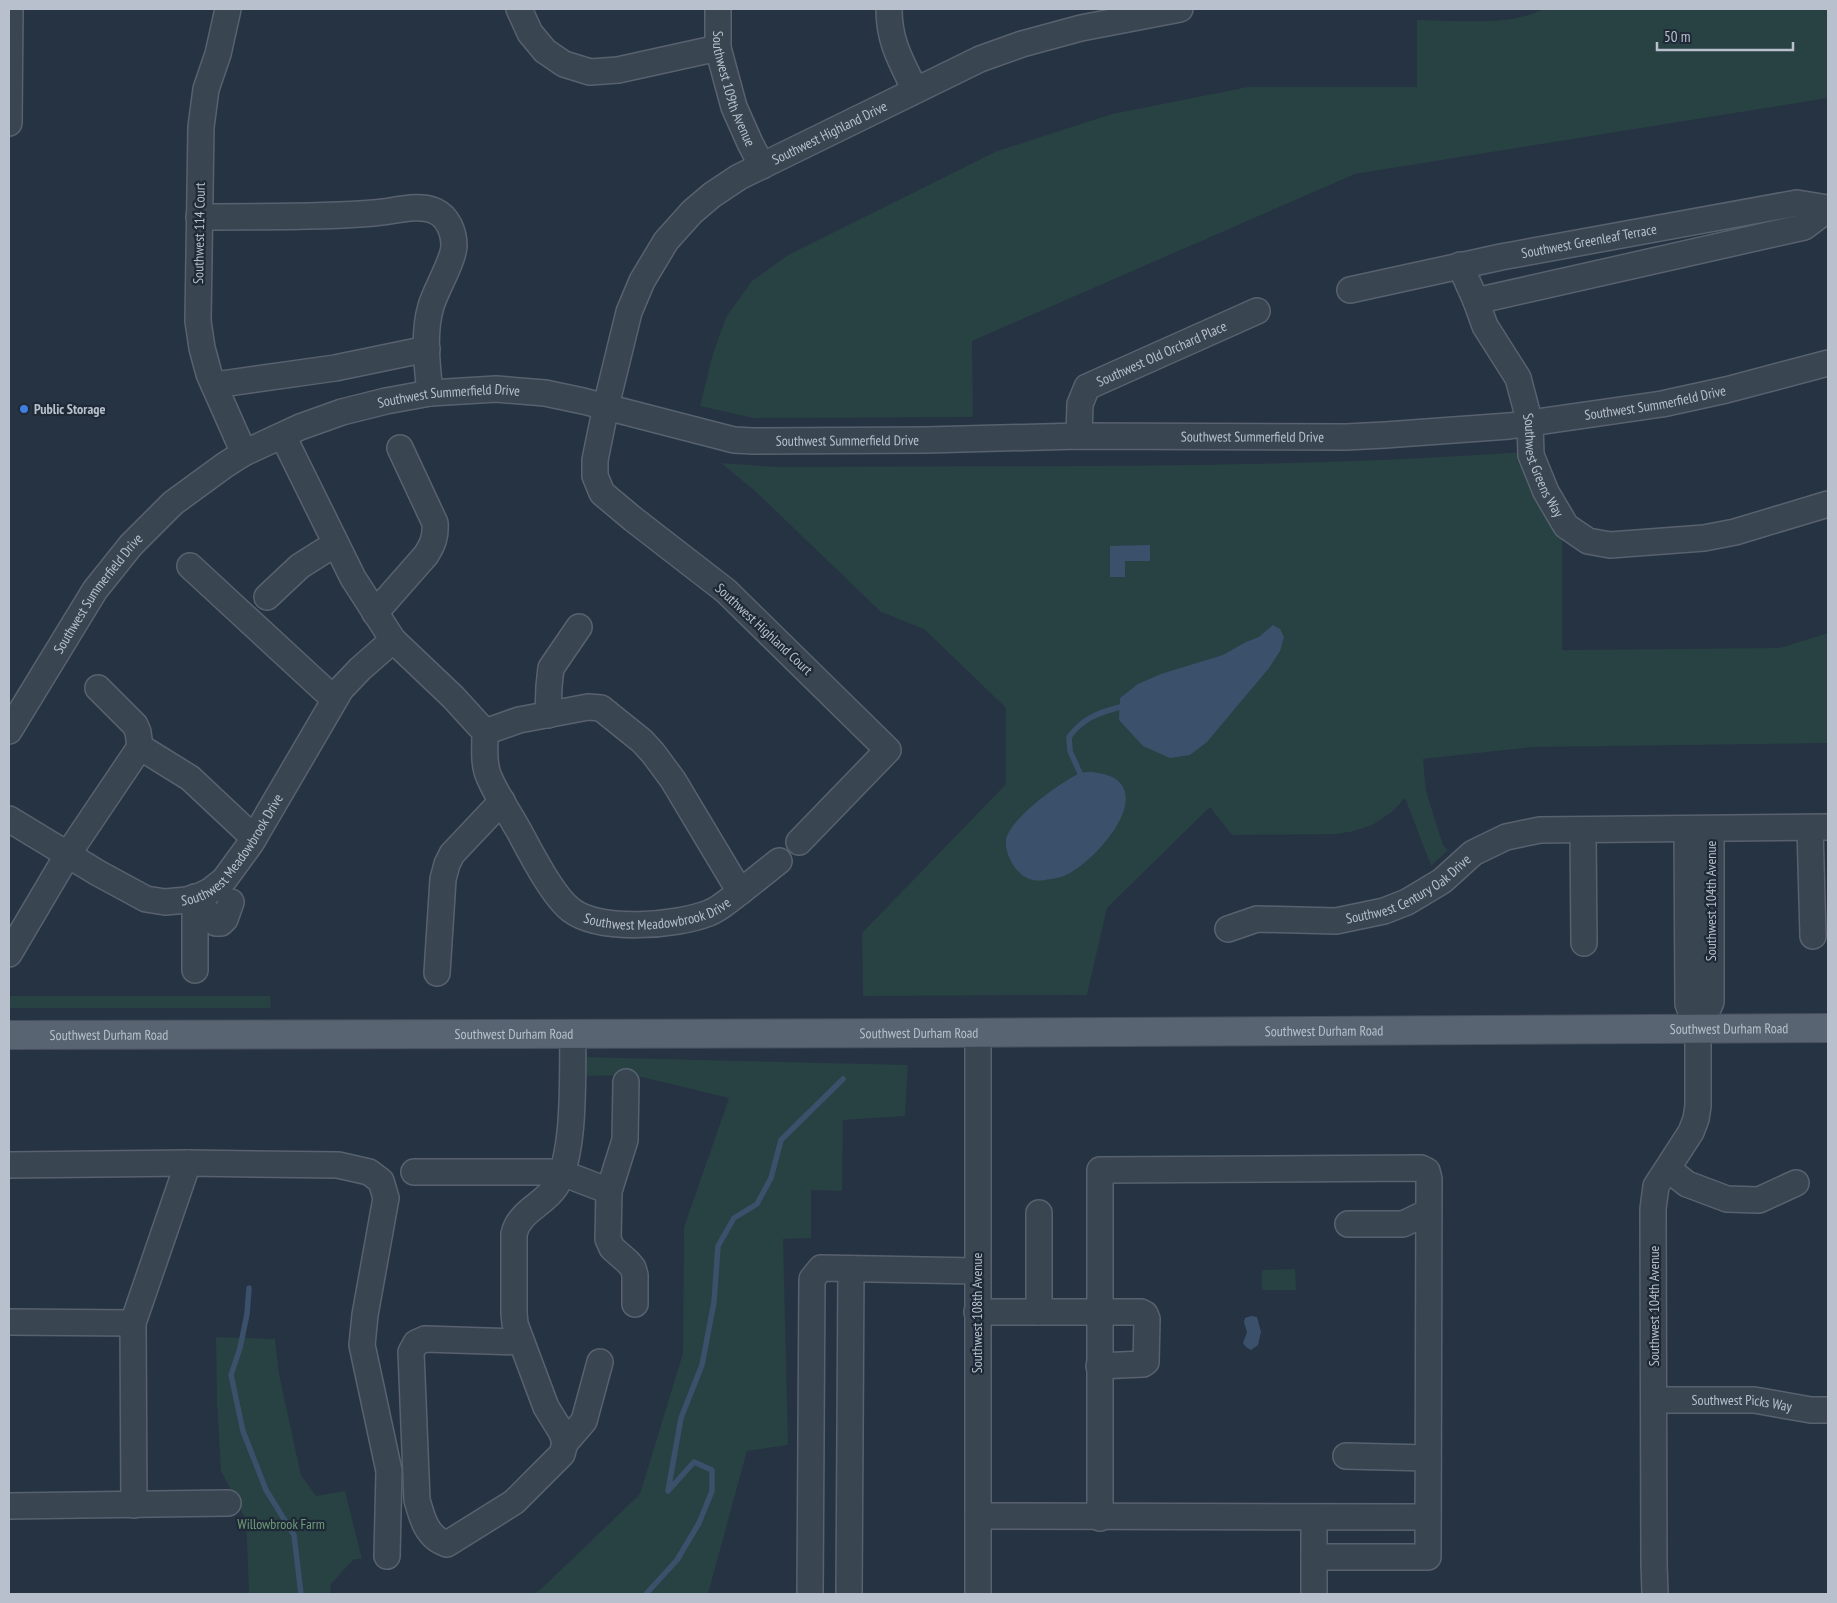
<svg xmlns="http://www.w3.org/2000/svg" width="1837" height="1603" font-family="'PT Sans Narrow',sans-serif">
	<rect width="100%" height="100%" fill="#263342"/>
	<!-- green -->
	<path fill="#284143" d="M1543 9H1828V98L1355 174 972 341 973 417 753 418 700 406 712 357 726 317 752 281 788 255 997 151 1112 114 1248 87H1417V20C1453 20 1511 27 1543 9Z
		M1524 452 1562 533V650L1780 648 1828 633V743L1533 747 1423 759 1426 791 1443 845 1448 850 1431 866 1405 798 1392 812 1374 824 1355 831 1336 834 1232 835 1210 807 1107 908 1087 995 863 996 862 933 1006 784V708L924 629 881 612 755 491 721 463 778 467C1026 465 1276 470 1524 452Z
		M9 996H270L271 1008H9Z
		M585 1057 908 1065 905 1116 843 1120 842 1191 811 1190V1238L783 1239 788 1445 747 1451 708 1594H532L541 1589 640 1494 683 1353 684 1227 729 1098 633 1075 586 1076Z
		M1295 1269 1296 1290H1262V1270Z
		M216 1337 275 1339 279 1374 301 1475 316 1496 345 1491 362 1559H354L331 1584 330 1594H249L246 1520 221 1471 217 1405Z"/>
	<!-- water -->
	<path fill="#3b516b" d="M1150 545V561H1125V577H1110V546Z
		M1273 625 1280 629 1284 637 1280 651 1269 668 1207 742 1190 755 1170 758 1143 746 1119 720 1120 698 1138 684 1161 674 1223 655 1246 642 1259 637Z
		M1093 772C1103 774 1114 775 1121 784 1142 811 1088 867 1064 876 1059 878 1051 879 1045 880 1035 882 1025 879 1018 871 1011 864 1005 851 1006 840 1009 819 1060 783 1078 774 1083 772 1088 772 1093 772Z
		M1251 1316 1257 1317 1261 1332 1258 1345 1251 1350 1246 1347 1243 1343 1247 1332 1244 1322 1245 1318Z"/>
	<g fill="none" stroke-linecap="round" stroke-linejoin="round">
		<!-- stream -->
		<path stroke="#3b516b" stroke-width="5.5" d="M1080 773 1070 751 1069 737C1083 718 1098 713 1120 707
			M249 1288 247 1314 240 1348 231 1375 243 1431 266 1490 294 1535 301 1594
			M646 1594 677 1560 699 1523 712 1491V1470L694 1462 668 1491 681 1418 702 1365 714 1302 718 1246 734 1218 757 1204 771 1178 781 1140 843 1079"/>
		<defs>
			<g id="minor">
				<path d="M228 9 218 54 206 89 201 127 198 321 202 348 209 374 244 453"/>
				<path d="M519 9 530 33 545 51 564 64 590 72 618 70 718 48"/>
				<path id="s1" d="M718 9V48L734 107 750 143 762 166"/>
				<path d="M889 9C889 42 901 61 915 90"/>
				<path d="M9 123 10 9"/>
				<path d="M199 217C257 216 316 218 374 213 393 212 417 203 435 211 448 217 454 232 454 246 453 262 436 289 431 306 423 333 427 365 430 393"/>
				<path id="s2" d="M1460 265 1476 301 1485 326 1518 378 1530 423 1531 455 1546 492 1566 526 1588 541 1610 545 1704 538 1735 532 1828 504"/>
				<path id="s3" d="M1350 290 1501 257 1797 203 1828 208"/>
				<path d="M1476 301 1804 227 1828 209"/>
				<path d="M214 385 335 368 427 349"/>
				<path id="s4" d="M283 436 353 578 393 640 453 697 485 732C485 747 483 764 489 777 497 796 509 813 519 831 531 853 552 895 571 910 600 932 676 926 709 913 720 909 730 899 740 892L673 780 653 753 642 741 601 708 588 707 519 720 485 732"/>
				<path id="s5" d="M1079 436 1080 404 1087 387 1257 311"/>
				<path d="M190 566 334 699"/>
				<path d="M267 597 300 566 335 544"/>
				<path d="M375 613 426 555C433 544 436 536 435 523L400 448"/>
				<path d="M98 688 135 725 138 732 140 747 190 778 254 838"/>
				<path d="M548 715 549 686 551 668 579 627"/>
				<path id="s6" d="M9 731 95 590 131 545 173 503 225 465 244 453 300 427 342 412 386 401 430 393 496 389 545 393 583 401 734 440 753 441 926 440 1079 436 1346 437 1385 435 1509 426 1662 404 1726 390 1828 363"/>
				<path id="s7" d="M9 819 98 873 146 899 165 902 187 900 200 896 210 891 224 880 251 843 341 689 360 669 393 640"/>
				<path d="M1810 828 1813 936"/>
				<path d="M1583 830 1584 943"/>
				<path id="s8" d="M799 842 888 750 726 591 633 519 602 493 595 476V460L606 406 629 312 642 281 666 241 692 212 712 195 739 177 980 59 1022 44 1081 28 1180 9"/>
				<path d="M740 892 779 861"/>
				<path id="s9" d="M1228 929 1257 919 1336 921 1384 911 1407 902 1442 881 1473 853 1506 837 1540 830 1828 827"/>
				<path d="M9 954 68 854 140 747"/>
				<path d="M195 970V897L216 923H221L225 919 231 902"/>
				<path d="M437 973 443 879 447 864 452 854 502 801"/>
				<path d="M1698 1030 1711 1002V829"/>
				<path d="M978 1032V1594"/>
				<path d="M626 1082 625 1140 609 1191 608 1239 612 1248 628 1262 633 1268 635 1275V1304"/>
				<path d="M9 1165 188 1163 338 1165 369 1172 381 1181 386 1198 365 1315 362 1345 389 1471 387 1556"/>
				<path d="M1668 1169 1687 1184 1727 1199 1759 1200 1796 1183"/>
				<path d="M414 1172H548L562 1173 609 1191"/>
				<path d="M1039 1213V1312"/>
				<path d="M1348 1224H1403L1428 1212"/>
				<path d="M977 1312H1141L1145 1314 1147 1319 1146 1362 1143 1364 1099 1366"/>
				<path d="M9 1322 133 1323 188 1163"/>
				<path d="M133 1323 134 1505"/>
				<path d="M521 1342 425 1339 416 1343 411 1352 417 1500C422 1518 427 1538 447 1544L514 1502 562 1454 565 1443 584 1421 600 1362"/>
				<path id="s10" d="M1654 1400H1754L1811 1410H1828"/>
				<path d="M565 1443 562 1433 546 1407 515 1324 514 1313V1234C519 1211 544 1205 556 1186 576 1152 572 1074 573 1034"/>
				<path d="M1346 1456 1428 1458"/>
				<path d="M9 1506 228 1503"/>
				<path d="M978 1516 1428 1517"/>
				<path d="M1100 1518V1170L1421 1168 1427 1171 1429 1179 1428 1557H1314"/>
				<path d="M810 1594 812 1279 821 1268 977 1271"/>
				<path d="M849 1594 851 1269"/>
				<path d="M1314 1594V1518"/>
				<path d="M1655 1594 1654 1564 1653 1209 1656 1186 1691 1132 1696 1119 1698 1106V1030L1688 1004 1687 829"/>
			</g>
			<g id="major">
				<path id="s11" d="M9 1035 939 1033 1828 1028"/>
			</g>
		</defs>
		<!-- minor casing -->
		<use href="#minor" stroke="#58626f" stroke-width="28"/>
		<!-- major casing -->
		<use href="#major" stroke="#47505e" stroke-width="30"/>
		<!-- minor -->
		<use href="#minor" stroke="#3a4552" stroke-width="25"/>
		<!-- major -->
		<use href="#major" stroke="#586471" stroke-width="28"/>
	</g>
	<!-- markers -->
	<circle fill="#3f7fe0" stroke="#1f2937" stroke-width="2" cx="24" cy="409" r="5"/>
	<g text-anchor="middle" stroke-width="4.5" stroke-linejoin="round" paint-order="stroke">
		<!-- street labels -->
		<g font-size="14" fill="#b7c0cc" stroke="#1f2937">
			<text dy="5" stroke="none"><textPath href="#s1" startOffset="82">Southwest 109th Avenue</textPath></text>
			<text dy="5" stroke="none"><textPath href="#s8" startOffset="978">Southwest Highland Drive</textPath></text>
			<text transform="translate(199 233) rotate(-89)" y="5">Southwest 114 Court</text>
			<text dy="5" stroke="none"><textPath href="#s3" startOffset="244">Southwest Greenleaf Terrace</textPath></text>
			<text dy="5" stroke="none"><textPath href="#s5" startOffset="132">Southwest Old Orchard Place</textPath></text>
			<text dy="5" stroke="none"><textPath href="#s6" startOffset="584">Southwest Summerfield Drive</textPath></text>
			<text dy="5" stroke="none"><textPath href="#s6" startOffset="1799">Southwest Summerfield Drive</textPath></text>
			<text dy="5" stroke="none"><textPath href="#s6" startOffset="1394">Southwest Summerfield Drive</textPath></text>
			<text dy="5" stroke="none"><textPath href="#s6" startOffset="989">Southwest Summerfield Drive</textPath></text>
			<text dy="5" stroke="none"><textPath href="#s2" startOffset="219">Southwest Greens Way</textPath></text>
			<text dy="5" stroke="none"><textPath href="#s6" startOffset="164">Southwest Summerfield Drive</textPath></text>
			<text transform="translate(764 629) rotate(43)" y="5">Southwest Highland Court</text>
			<text dy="5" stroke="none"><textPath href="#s7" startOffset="269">Southwest Meadowbrook Drive</textPath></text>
			<text dy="5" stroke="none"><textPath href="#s9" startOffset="190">Southwest Century Oak Drive</textPath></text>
			<text transform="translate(1711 901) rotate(-90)" y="5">Southwest 104th Avenue</text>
			<text dy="5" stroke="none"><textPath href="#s4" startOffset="655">Southwest Meadowbrook Drive</textPath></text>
			<text dy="5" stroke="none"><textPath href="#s11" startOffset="1720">Southwest Durham Road</textPath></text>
			<text dy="5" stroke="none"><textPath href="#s11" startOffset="1315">Southwest Durham Road</textPath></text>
			<text dy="5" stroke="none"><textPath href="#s11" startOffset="910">Southwest Durham Road</textPath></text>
			<text dy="5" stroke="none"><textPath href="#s11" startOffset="505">Southwest Durham Road</textPath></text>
			<text dy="5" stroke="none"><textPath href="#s11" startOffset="100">Southwest Durham Road</textPath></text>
			<text transform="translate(1654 1306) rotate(-90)" y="5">Southwest 104th Avenue</text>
			<text transform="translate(977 1313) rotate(-90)" y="5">Southwest 108th Avenue</text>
			<text dy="5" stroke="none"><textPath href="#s10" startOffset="88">Southwest Picks Way</textPath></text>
		</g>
		<!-- poi labels -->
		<g font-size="14" font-weight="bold" fill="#b7c0cc" stroke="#1f2937" text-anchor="start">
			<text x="34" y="414">Public Storage</text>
		</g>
		<!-- park labels -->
		<g font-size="14" fill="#6e9d77" stroke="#1f2937">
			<text x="281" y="1529">Willowbrook Farm</text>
		</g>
	</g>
	<!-- border -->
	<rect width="1837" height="1603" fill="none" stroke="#b7c0cc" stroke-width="20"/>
	<!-- scale -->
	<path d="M1657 42v8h136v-8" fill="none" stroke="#b7c0cc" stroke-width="2.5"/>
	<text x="1664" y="42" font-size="15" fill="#b7c0cc" stroke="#1f2937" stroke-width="4" paint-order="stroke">50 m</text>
</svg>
